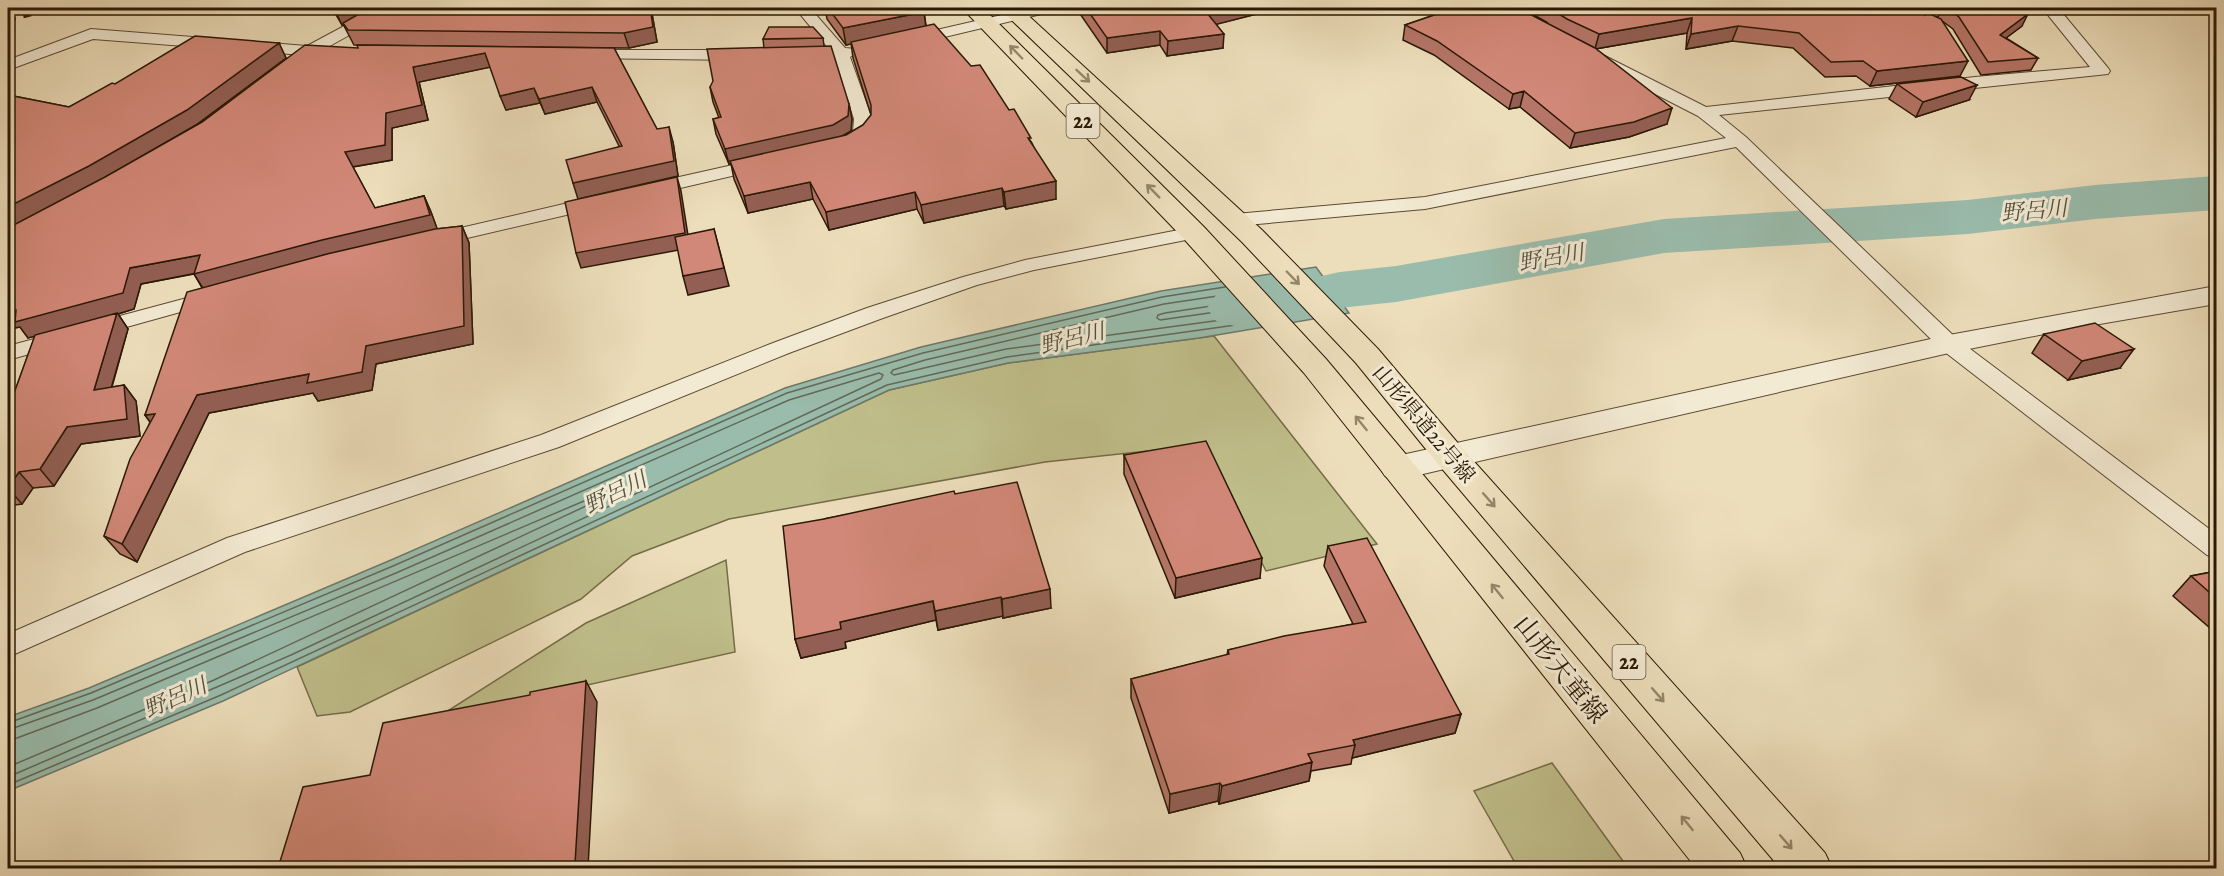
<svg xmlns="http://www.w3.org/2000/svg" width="2224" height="876" font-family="Alegreya,'Noto Serif JP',serif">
	<rect width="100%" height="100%" fill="#eddebb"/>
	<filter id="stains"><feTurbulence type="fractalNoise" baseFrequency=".00333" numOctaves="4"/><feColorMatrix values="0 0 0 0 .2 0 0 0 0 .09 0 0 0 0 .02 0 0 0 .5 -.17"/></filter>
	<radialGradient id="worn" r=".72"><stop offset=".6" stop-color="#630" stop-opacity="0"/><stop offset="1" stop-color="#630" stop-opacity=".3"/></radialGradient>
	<!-- green -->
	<path fill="#c0bf8b" stroke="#756c48" stroke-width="1.5" d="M1214 336 1377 544 1266 571 1203 445 1045 462 729 519 632 556 581 599 350 712 317 716 297 667 889 390 1008 363Z
		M726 560 735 652 435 719 586 623Z
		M1552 763 1628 868H1518L1474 791Z"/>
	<!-- water -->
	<path fill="#9abcac" stroke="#6d7a69" stroke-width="1.5" d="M1316 267 1349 313 1199 338 1008 363 889 390 223 701 8 791V717L89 688 391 560 785 388 921 347 1161 291Z"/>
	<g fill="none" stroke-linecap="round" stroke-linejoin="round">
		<!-- shore -->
		<path stroke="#626a58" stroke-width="1.5" d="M1231 294 1164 304 925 360 893 370 891 373 894 375 1006 349 1251 316
			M1238 302 1165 313 1158 315 1157 318 1160 320 1244 308
			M8 723 91 693 393 566 787 393 923 353 1162 297 1225 287
			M8 730 93 700 396 573 789 400 879 373 883 375 881 379 291 655 8 777
			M8 739 17 738 97 708 584 501 588 502 586 506 214 680 8 767
			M8 785 221 695 887 385 1007 357 1257 322"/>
		<!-- river -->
		<path fill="#9abcac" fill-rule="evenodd" d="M2216 176V210L2095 219 1968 234 1664 253 1396 302 1340 308 1294 320 1238 327 1216 321 1207 308 1216 295 1238 289 1294 282 1340 272 1396 266 1664 219 1968 200 2095 185Z"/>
		<defs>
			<path id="service" d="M390 8H411L409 11 371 23 328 47 336 49 338 52 330 57 93 39 8 70V60L91 29 307 46 361 17Z
				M795 8H810L845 48 856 49 858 52 850 57 872 119 871 134 848 150H836L833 146 853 132 854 119 835 58 794 57 792 54 794 51 829 49Z
				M1032 8H1056L1054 11 911 45 903 40 906 37Z
				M2053 8H2067L2064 15 2108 68 2110 71 2108 74 1719 115 1746 137 1957 339 2216 534V558L2207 555 1941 349 1736 147 1425 209 1235 226 1228 224 1225 220 1228 216 1235 214 1425 197 1726 138 1698 116 1589 60 1587 57 1589 54H1601L1706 107 1975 77 2090 67 2048 15Z
				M584 50H741L749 55 741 60 578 58 576 55Z
				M764 158 770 159 773 163 770 167 646 196 639 194 637 190 639 186Z
				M598 196 605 198 607 202 605 206 433 246 426 244 423 240 426 236Z
				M1194 227 1201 229 1204 233 1201 237 1034 270 977 285 883 318 789 353 559 447 245 552 8 657V634L227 538 541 435 773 343 867 308 963 277 1025 260Z
				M213 291 220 293 224 297 220 301 8 360V346Z"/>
			<path id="minor" d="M2216 286V304L2059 331 1949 353 1397 480 1385 476 1380 468 1385 460 1397 456 1949 335Z"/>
			<path id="primary" d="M962 8H983L1204 227 1326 359 1740 853 1747 868H1696L1304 373 1184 239Z
				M999 8H1020L1262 230 1378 349 1462 448 1825 853 1832 868H1780L1438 464 1356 363 1242 242Z"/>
		</defs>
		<!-- service casing -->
		<use href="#service" stroke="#5b4a32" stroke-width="2"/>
		<!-- minor casing -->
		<use href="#minor" stroke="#5b4a32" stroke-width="2"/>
		<!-- primary casing -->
		<use href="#primary" stroke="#2a1805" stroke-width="2"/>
		<!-- service -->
		<use href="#service" fill="#f3ead3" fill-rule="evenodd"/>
		<!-- minor -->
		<use href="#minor" fill="#f3ead3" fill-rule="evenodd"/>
		<!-- primary -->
		<use href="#primary" fill="#eddebb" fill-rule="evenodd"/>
		<!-- rail -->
		<path stroke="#2a1805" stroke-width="3" stroke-dasharray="8 8" stroke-linecap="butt" d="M8 21 56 8"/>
	</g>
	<!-- wall -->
	<path fill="#b57567" stroke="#2a1805" stroke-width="1.5" d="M332 8H651L657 42 629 48 354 45 343 24 342 25Z
		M825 8H921L924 12 926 25 1009 110 1032 143 1056 199 1006 209 1004 206 924 223 917 209 829 230 813 199 748 213 734 179 731 164H729L716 134 713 119 719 118 713 102 710 87 764 48 763 39 823 38 824 46 849 104 852 119 851 131 842 136 846 135 863 125 871 115 853 58 851 43 846 45 827 19Z
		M1076 8H1258L1257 14 1216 24 1223 48 1167 56 1160 45 1107 53Z
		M1425 8H1518L1548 23 1522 8H1920L1919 9 1925 15 1938 17 1942 8H2005L2022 26 2006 38 2038 58 2031 70 1981 75 1953 29 1942 21 1960 76 1870 86 1856 76 1825 77 1793 48 1732 41 1686 49 1687 33 1595 49 1667 124 1629 137 1570 148 1520 107 1509 109 1434 55 1403 40 1405 25 1434 15Z
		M279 43 286 58 196 125 358 48H614L657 129 673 142 678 176 578 199 619 146 597 102 545 114 540 103 506 110 490 67 419 82 428 120 392 128V160L353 167 375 208 424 196 431 212 437 229 462 226 469 243 473 344 376 364 372 390 318 401 313 393 209 413 137 562 120 554 104 536 150 422 145 415 202 288 194 274 141 284 134 309 118 314 128 329 112 387 124 385 136 401 140 436 81 444 54 486 33 488 22 504 8 506V410L35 336 28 338 20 327 8 329V95L69 107 115 84Z
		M1897 84 1969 100 1916 117 1889 99Z
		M2044 334 2120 368 2068 380 2032 353Z
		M1124 455 1260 578 1175 598 1124 474Z
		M955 494 1051 608 1003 618V616L938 630 936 620 845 642 846 648 801 658 795 639 824 519Z
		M1328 546 1461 714 1455 733 1352 758 1351 764 1311 771 1309 781 1219 804 1218 801 1169 813 1131 698V679L1227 655 1228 650 1353 624 1324 566Z
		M2217 571V634L2173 596 2191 576Z"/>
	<!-- shaded-wall -->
	<path fill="#935f54" stroke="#2a1805" stroke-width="1.5" d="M340 8H384L360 15 342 25 335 10Z
		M650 8H651L657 42 629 48 624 33Z
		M1228 8H1258L1257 14 1206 27 1207 13Z
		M924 12 926 28 846 45 843 28Z
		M2028 14 2022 26 1994 47 2000 35Z
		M1692 18 1687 33 1595 49 1599 34Z
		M1738 26 1732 41 1686 49 1691 34Z
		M1160 31V45L1107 53V38Z
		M1224 34 1223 48 1167 56 1168 41Z
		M279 43 286 58 196 125 99 181 8 229V207Z
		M485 53 491 67 419 82 428 120 392 128V160L352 167 345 152 386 113 413 67Z
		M1968 61 1960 76 1870 86 1877 71Z
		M1977 85 1969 100 1916 117 1923 102Z
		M592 87 597 102 545 114 539 99Z
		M534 88 540 103 506 110 500 96Z
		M1524 91 1520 107 1509 109 1513 94Z
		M849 104 852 119 851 131 835 140 729 164 725 149Z
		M1672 108 1667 124 1629 137 1570 148 1575 133Z
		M669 127 673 142 678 176 578 199 573 183Z
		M677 177 681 191 690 248 581 268 576 253Z
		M1056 181V199L1006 209 1004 192Z
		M810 182 813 199 748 213 744 196Z
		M1002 188 1004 206 924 223 921 205Z
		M915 192 917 209 829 230 826 212Z
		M424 196 431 212 438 231 204 290 194 274 197 273 141 284 134 309 118 314 128 329 106 406 94 390 116 314 28 338 20 327 8 329V311L130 268 200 255Z
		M462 226 469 243 473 344 376 364 372 390 318 401 313 393 209 413 137 562 122 544 197 395 309 374 366 346Z
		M714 229 729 286 688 295 683 276Z
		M2134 349 2120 368 2068 380 2082 361Z
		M124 385 136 401 140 436 81 444 54 486 40 469 67 427Z
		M155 414 158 433 145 415Z
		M19 472 33 488 22 504 8 488Z
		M1262 558 1260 578 1175 598 1176 578Z
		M1050 589 1051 608 1003 618 1002 599Z
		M1001 597 1003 616 938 630 935 611Z
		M933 601 936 620 845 642 846 648 801 658 795 639 840 622Z
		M586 681 597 702 588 868H555Z
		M1461 714 1455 733 1352 758 1355 745 1353 740Z
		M1312 762 1309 781 1219 804 1222 786Z
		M1220 783 1218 801 1169 813 1170 794Z"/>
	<!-- building -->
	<path fill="#d28878" stroke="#2a1805" stroke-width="1.5" d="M375 8H650L653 27 624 33 348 30 343 23 366 10Z
		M828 8H921L924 12 843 28Z
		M1086 8H1228L1207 13 1224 34 1168 41 1160 31 1107 38Z
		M1446 8H1518L1595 48 1672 108 1634 122 1575 133 1524 91 1513 94 1437 41 1405 25 1449 10Z
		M1549 8H1905L1921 10 1925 12V15L1928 13 1941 19 1968 61 1877 71 1863 61 1831 62 1799 33 1738 26 1691 34 1692 18 1599 34 1567 19Z
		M1946 8H2005L2028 14 2000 35 2038 58 1988 62 1959 17Z
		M934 24 971 66 980 65 1009 110 1014 109 1031 138H1028L1056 181 1004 192 1002 188 921 205 915 192 826 212 810 182 744 196 730 161 846 135 863 125 871 115V105L851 42Z
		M769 27H813L823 38 763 39Z
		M195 36 279 43 187 110 89 166 8 207V128L10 126H8V95L69 107 112 83 115 84Z
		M305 45 358 48 357 45 614 48 657 129 669 127 674 161 573 183 566 160 622 146 592 87 539 99 534 88 500 96 485 53 413 67 422 105 386 113 385 145 345 152 375 208 424 196 430 215 322 240 194 274 200 255 130 268 123 293 15 322 16 310 8 311V228L105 177 202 122Z
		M831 46 849 104 848 116 833 125 725 149 713 119 721 117 710 87 713 81 707 49Z
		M1961 77 1977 85 1923 102 1897 84Z
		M677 177 685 233 576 253 565 202Z
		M462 226 464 326 366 346 362 372 307 383 309 374 197 395 122 544 104 536 130 459 155 414 145 415 187 292 327 254 435 229Z
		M714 229 724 268 683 276 675 237Z
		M117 313 94 390 124 385 127 419 67 427 40 469 19 472 8 488V410L35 335Z
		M2095 323 2134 349 2082 361 2044 334Z
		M1206 441 1262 558 1176 578 1124 455Z
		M1017 482 1050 589 1002 599 1001 597 935 611 933 601 840 622 841 629 795 639 783 526 824 519 954 491 955 494Z
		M1367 538 1461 714 1353 740 1355 745 1308 754 1312 762 1222 786 1220 783 1170 794 1131 679 1229 654 1228 650 1284 636 1366 622 1328 546Z
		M2217 571V599L2191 576Z
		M586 681 575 864 555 868H278L303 787 370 775 383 723 530 695V692Z"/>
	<!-- one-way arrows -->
	<defs><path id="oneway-shaft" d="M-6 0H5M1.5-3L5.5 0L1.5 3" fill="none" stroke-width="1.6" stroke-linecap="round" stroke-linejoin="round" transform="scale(1.5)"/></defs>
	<g stroke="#958569">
		<use href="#oneway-shaft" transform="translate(1016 52) rotate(-134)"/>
		<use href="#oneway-shaft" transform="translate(1083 76) rotate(43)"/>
		<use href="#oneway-shaft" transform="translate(1153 191) rotate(-135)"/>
		<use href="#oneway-shaft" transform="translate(1293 278) rotate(46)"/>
		<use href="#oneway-shaft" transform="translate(1361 423) rotate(-129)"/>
		<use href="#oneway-shaft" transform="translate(1489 500) rotate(49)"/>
		<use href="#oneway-shaft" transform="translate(1497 591) rotate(-129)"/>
		<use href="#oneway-shaft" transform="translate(1658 695) rotate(49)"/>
		<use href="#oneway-shaft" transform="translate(1687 823) rotate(-129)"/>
		<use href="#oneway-shaft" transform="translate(1786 842) rotate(49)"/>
	</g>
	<g text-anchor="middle" stroke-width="6" stroke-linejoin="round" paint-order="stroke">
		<!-- shield labels -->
		<g fill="#f3ead3" stroke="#665743" stroke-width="1.5">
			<rect x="1066.5" y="104" width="33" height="34" rx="4.5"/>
			<rect x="1612.5" y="645" width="33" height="34" rx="4.5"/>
		</g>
		<g font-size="20" font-weight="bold" fill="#2a1805">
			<text x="1083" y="128">22</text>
			<text x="1629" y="669">22</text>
		</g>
		<!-- street labels -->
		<g font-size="21" fill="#2a1805" stroke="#f3ead3">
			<text transform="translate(1424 424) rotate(50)" y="7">山形県道22号線</text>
		</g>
		<!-- water labels -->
		<g font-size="22" font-style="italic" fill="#51513f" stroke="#f3ead3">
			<text transform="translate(2034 210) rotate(-5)" y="8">野呂川</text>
			<text transform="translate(1551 257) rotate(-10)" y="8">野呂川</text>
			<text transform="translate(1072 338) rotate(-14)" y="8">野呂川</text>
			<text transform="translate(615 492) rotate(-26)" y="8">野呂川</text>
			<text transform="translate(175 697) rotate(-24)" y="8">野呂川</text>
		</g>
		<!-- near-street labels -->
		<g font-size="26" fill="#2a1805" stroke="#f3ead3">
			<text transform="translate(1561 669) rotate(51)" y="9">山形天童線</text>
		</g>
	</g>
	<!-- margin -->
	<rect width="2224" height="876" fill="none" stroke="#eddebb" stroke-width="30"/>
	<rect x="9" y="9" width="2206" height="858" fill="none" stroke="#2a1805" stroke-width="3"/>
	<rect x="15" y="15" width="2194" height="846" fill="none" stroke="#2a1805" stroke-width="1.5"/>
	<rect width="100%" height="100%" filter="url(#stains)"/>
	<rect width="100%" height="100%" fill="url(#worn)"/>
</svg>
